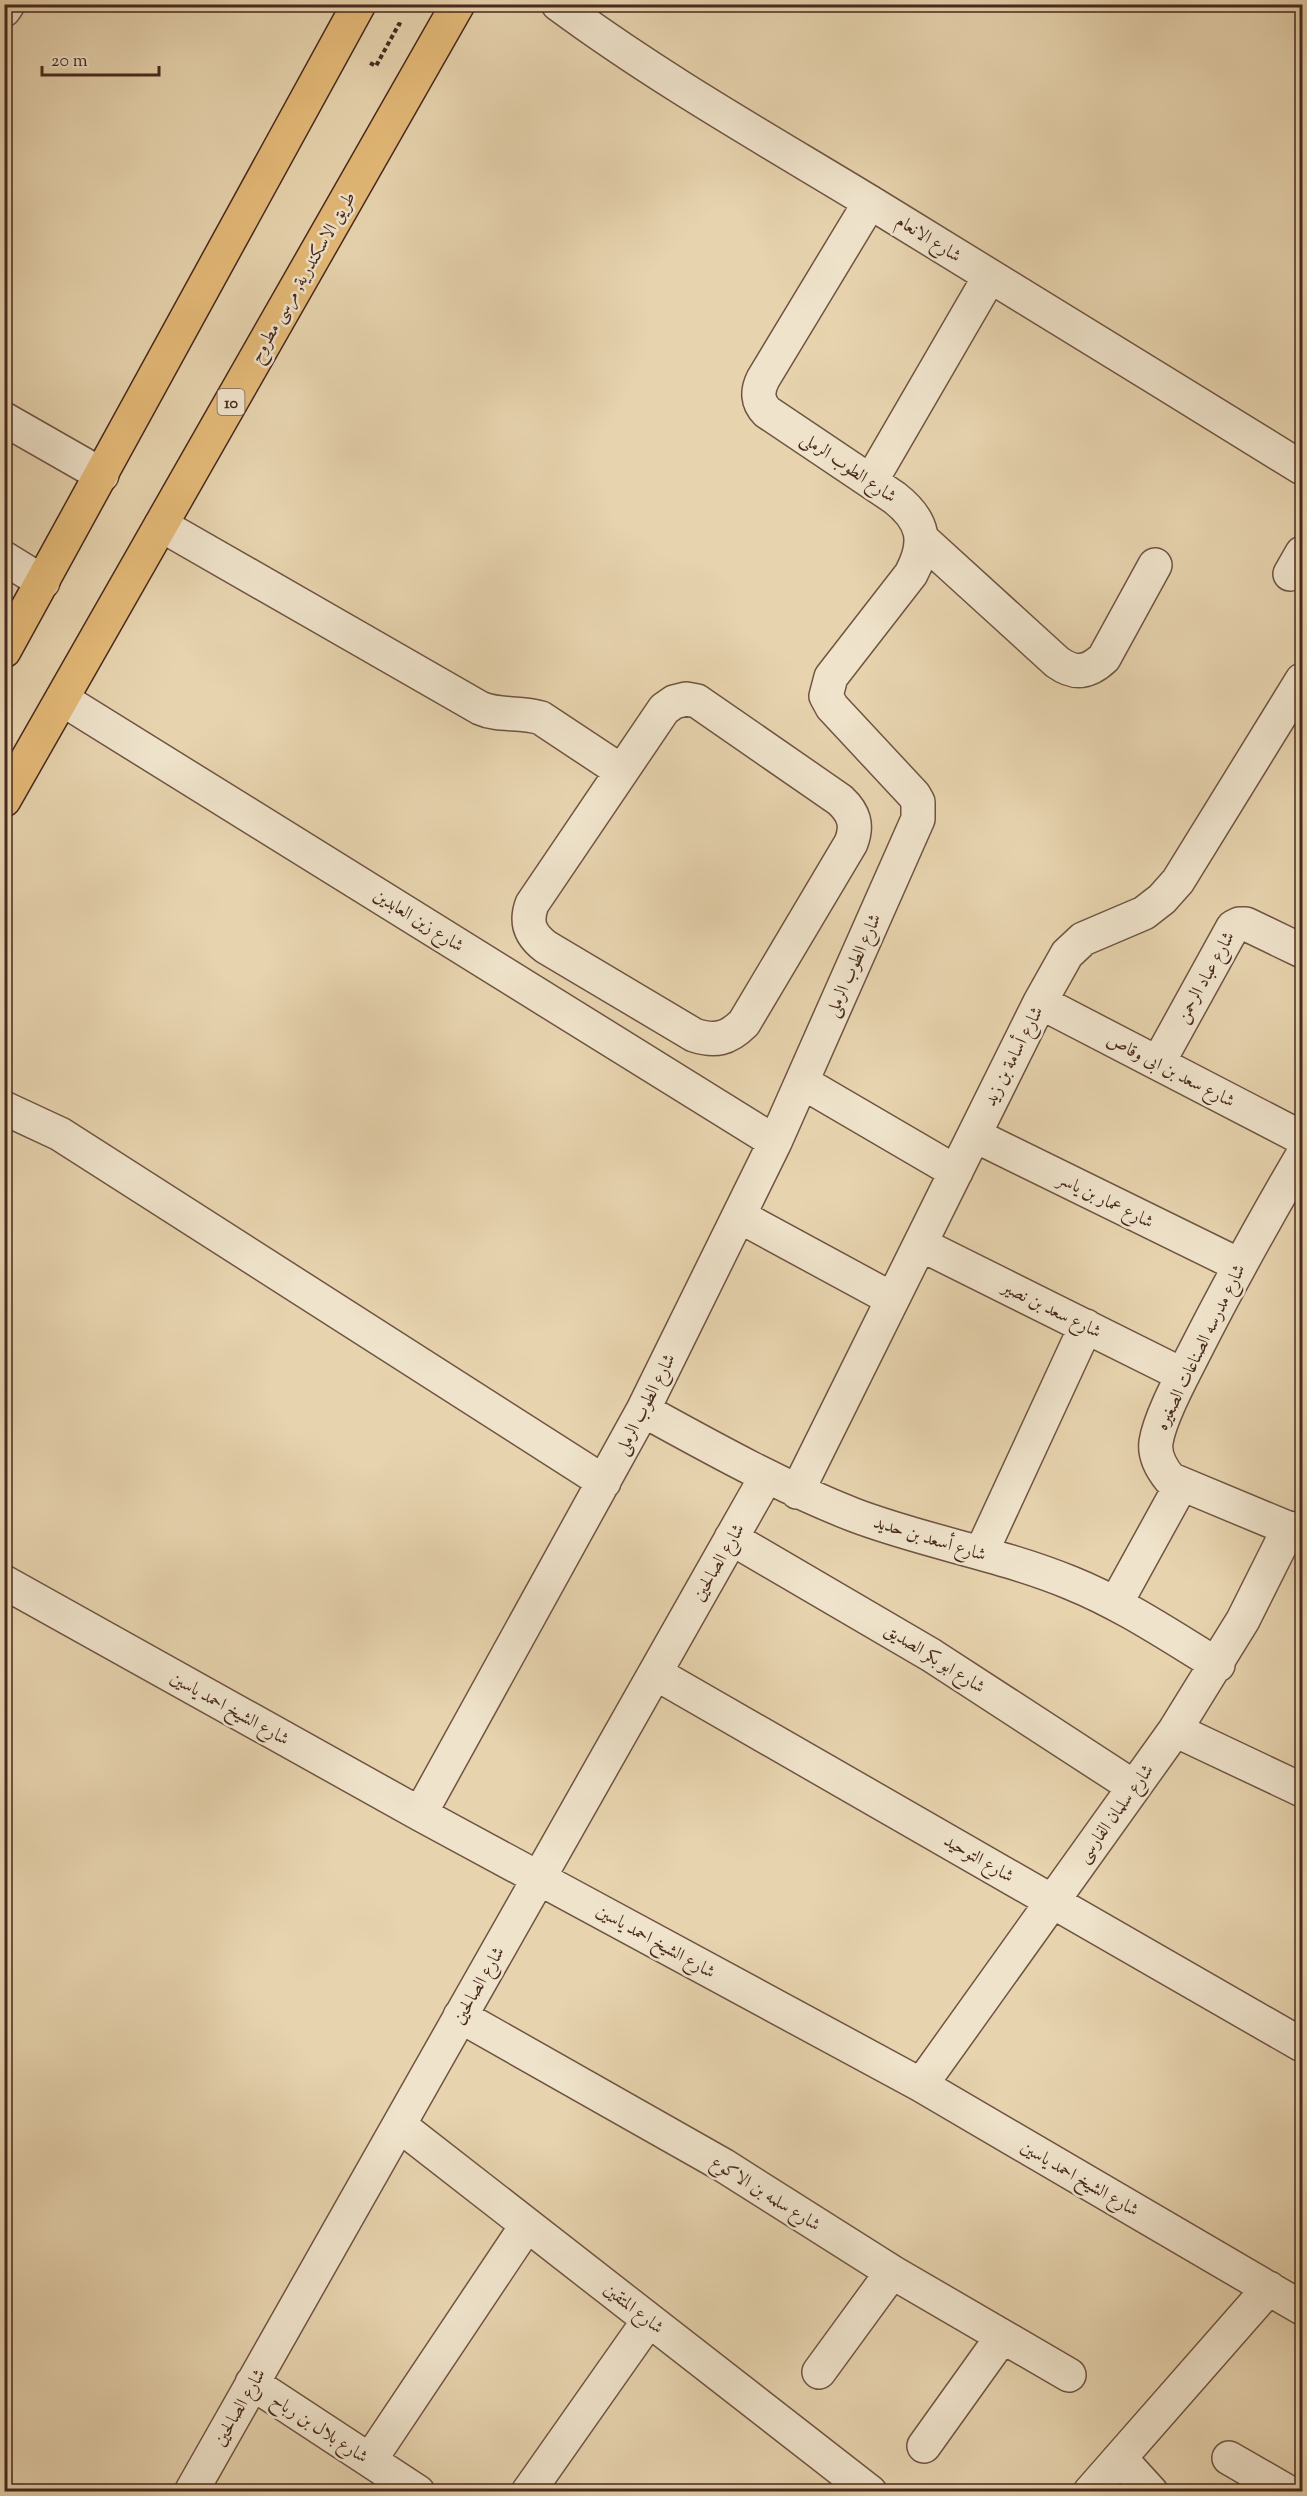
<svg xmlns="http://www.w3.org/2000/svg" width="1307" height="2496" font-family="'Sorts Mill Goudy',Amiri,serif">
	<rect width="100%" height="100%" fill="#e7d4af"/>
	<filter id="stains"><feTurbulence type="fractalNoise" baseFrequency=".00333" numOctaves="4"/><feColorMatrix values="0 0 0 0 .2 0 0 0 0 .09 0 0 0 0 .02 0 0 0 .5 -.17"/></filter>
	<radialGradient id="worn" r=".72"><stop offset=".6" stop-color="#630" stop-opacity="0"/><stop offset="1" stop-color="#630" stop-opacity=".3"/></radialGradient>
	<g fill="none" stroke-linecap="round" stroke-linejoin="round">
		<defs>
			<path id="minor" d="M558 4C658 78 766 139 873 204 1016 291 1159 380 1302 468
				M4 10 8 4
				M4 419 102 475
				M871 481 990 276
				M161 525 480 708C500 717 520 711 541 718L621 771
				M922 539 1057 662C1075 675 1088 673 1104 658L1155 565
				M4 558 43 582
				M1290 574 1302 553
				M62 699 775 1142
				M686 699 697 701 840 800C854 813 858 825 851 843L744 1023C728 1039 715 1042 694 1035L546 947C530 935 525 923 532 904L664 709 674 702Z
				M1040 1002 1302 1138
				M1158 1063 1233 927 1239 924H1246L1302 951
				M802 1082 956 1172
				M4 1108 60 1134 604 1482
				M974 1135 1239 1265
				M1302 1156C1264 1221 1228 1286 1194 1353 1182 1377 1160 1417 1156 1442 1154 1456 1161 1468 1170 1479L1302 1534
				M739 1216 892 1299
				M920 1244 1183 1375
				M643 1410C712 1448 780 1486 854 1515 925 1542 1001 1554 1071 1583 1123 1604 1170 1636 1218 1665
				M797 1492 1040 1002 1067 954 1083 939 1144 913 1162 899 1178 881 1302 680
				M731 1538 931 1655 1134 1787
				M981 1553 1086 1326
				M4 1582 420 1814 921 2085 1302 2308
				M1116 1603 1181 1485
				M655 1673 1302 2045
				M1175 1730 1302 1790
				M420 1814 643 1410 775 1142 918 819V802L914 795 832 707 826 696 831 677 911 574C928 542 924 521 895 498L767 412C757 402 757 391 763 379L870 202
				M460 2016 723 2165 892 2272 1069 2375
				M921 2085 1175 1730 1243 1620 1289 1528
				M399 2125 870 2492
				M819 2372 892 2272
				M252 2383 418 2492
				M924 2446 1002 2337
				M1120 2458 1151 2492
				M1229 2458 1288 2492
				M370 2460 527 2225
				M191 2492 766 1477
				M528 2492 649 2320
				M1090 2492 1269 2288"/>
			<path id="major" d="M4 651 359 4
				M4 800 458 4"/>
		</defs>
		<!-- minor casing -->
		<use href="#minor" stroke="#705442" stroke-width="36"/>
		<!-- major casing -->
		<use href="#major" stroke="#48291e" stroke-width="36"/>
		<!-- path -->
		<path stroke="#48291e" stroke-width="4" stroke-dasharray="4.5 3" stroke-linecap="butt" d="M370 63 376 66 399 24 404 26"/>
		<!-- minor -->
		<use href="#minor" stroke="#efe3cb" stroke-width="33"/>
		<!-- major -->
		<use href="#major" stroke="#e4ba78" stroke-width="33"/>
	</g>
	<g text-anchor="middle" stroke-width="5" stroke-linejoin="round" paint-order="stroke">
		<!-- shield labels -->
		<rect fill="#efe3cb" stroke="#7a6152" stroke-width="1.5" x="217.5" y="389" width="27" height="26" rx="4.5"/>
		<g font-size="16" font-weight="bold" fill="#48291e">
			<text x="231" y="408">10</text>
		</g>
		<!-- street labels -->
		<g font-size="18" fill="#48291e" stroke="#efe3cb">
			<text transform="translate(929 238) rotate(32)" y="6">شارع الانعام</text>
			<text transform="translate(302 277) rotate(-60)" y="6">طريق الاسكندرية, مرسى مطروح</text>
			<text transform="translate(849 467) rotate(34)" y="6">شارع الطوب الرملى</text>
			<text transform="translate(419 920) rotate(32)" y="6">شارع زين العابدين</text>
			<text transform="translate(853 965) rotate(-66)" y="6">شارع الطوب الرملى</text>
			<text transform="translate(1205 977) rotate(-61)" y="6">شارع عباد الرحمن</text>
			<text transform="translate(1013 1056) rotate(-63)" y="6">شارع أسامة بن زيد</text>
			<text transform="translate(1171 1070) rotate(27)" y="6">شارع سعد بن ابى وقاص</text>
			<text transform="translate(1106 1200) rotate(26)" y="6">شارع عمار بن ياسر</text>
			<text transform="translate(1052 1309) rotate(26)" y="6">شارع سعد بن نصير</text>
			<text transform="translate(1200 1347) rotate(-64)" y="6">شارع مدرسه الصناعات الصغيره</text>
			<text transform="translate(645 1404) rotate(-63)" y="6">شارع الطوب الرملى</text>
			<text transform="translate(930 1538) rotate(17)" y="6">شارع أسعد بن حديد</text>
			<text transform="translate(718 1562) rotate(-60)" y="6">شارع الصالحين</text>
			<text transform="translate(935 1658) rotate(32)" y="6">شارع ابو بكر الصديق</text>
			<text transform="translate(230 1708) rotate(29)" y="6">شارع الشيخ احمد ياسين</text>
			<text transform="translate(1115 1813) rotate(-54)" y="6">شارع سلمان الفارسى</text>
			<text transform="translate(979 1858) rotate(30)" y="6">شارع التوحيد</text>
			<text transform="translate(656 1941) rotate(29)" y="6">شارع الشيخ احمد ياسين</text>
			<text transform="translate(478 1985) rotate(-60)" y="6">شارع الصالحين</text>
			<text transform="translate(1080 2178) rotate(30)" y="6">شارع الشيخ احمد ياسين</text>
			<text transform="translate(766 2193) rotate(32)" y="6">شارع سلمه بن الاكوع</text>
			<text transform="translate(634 2308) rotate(38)" y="6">شارع المتقين</text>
			<text transform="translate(239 2407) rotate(-60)" y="6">شارع الصالحين</text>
			<text transform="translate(320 2428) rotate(33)" y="6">شارع بلال بن رباح</text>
		</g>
	</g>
	<!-- margin -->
	<rect width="1307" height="2496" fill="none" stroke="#e7d4af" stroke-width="24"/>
	<rect x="6" y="6" width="1295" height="2484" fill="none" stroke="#48291e" stroke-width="3"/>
	<rect x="12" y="12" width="1283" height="2472" fill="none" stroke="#48291e" stroke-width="1.5"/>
	<!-- scale -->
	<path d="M42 66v9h117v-9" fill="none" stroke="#48291e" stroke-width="3"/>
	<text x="51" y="66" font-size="18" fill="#48291e" stroke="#efe3cb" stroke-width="4.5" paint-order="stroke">20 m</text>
	<rect width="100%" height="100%" filter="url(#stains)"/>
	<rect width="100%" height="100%" fill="url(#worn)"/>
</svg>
